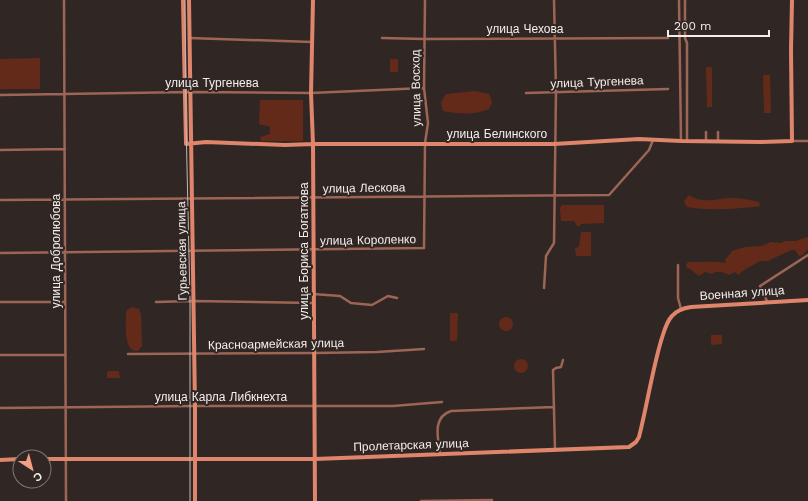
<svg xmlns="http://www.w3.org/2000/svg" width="808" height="501" font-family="'Work Sans',sans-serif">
	<rect width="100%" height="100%" fill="#302724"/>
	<!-- green -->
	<path fill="#632a1a" d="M40 58V89H0V59Z
		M390 59H398V72H390Z
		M706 67H712V107H707Z
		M763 75H770L771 113H764Z
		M475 91 489 94 492 102 489 109C475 115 458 114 443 111L441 102 446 94Z
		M260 100H303V141H261L260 137 270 134V127L259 124Z
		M689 195C702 204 717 199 731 198 741 198 750 200 759 202L760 206C738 209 709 211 687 207L684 201Z
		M562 205H604V223L581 224 580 226H577L574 221H561L560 208Z
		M581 232H591V256H576L575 248 579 247Z
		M808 237V249L803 255 799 256 795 250H791L768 261H760L744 270 738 275 735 272 729 275C723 272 717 270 712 274L705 272 699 276 690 269 687 268 686 264 689 262C702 262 714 261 726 263L725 260C727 256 730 255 732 251L745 247 762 246 771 242 781 243 785 241H796Z
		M132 307 139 309 141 314 142 346 138 351C123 352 126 324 126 314L127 310Z
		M450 313H458L457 341H450Z
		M499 324a7 7 0 1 1 14 0a7 7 0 1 1-14 0Z
		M711 335H722V344L711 345Z
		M514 366a7 7 0 1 1 14 0a7 7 0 1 1-14 0Z
		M109 371H119L120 378H107V372Z"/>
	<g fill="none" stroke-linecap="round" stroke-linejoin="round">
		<!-- street -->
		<path stroke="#9d6555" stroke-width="2.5" d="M64 0 66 501
			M679 0 681 141
			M685 0V38L687 43V141
			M189 38 312 42
			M382 38 424 39 668 38
			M526 93 668 89
			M0 95 190 92 311 93 424 88
			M706 132V141
			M718 132V141
			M792 141H808
			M0 150 65 149
			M0 200 609 195 649 150 653 140
			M0 253 424 248 425 143 428 123 424 88 425 0
			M678 265V298L681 309
			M544 288 546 256 554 243 556 91 554 0
			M313 294 340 296 351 303 372 305 388 296 397 298
			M767 301 760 286 808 255
			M0 302H65
			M156 302 193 301 314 303
			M128 354 314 353 377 352 424 349
			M0 355H65
			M0 408 195 406H393L442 402
			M555 450 553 370 556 368 561 367 563 360
			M440 454C438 438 432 417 451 411L554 407
			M421 501 492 500"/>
		<!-- secondary -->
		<path stroke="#df856b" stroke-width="4" d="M183 0 186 144 206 142 285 145 313 144H554L639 139 681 141 760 142 792 141 791 50 792 0
			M189 0 195 406V501
			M313 0 311 93 313 144 315 501
			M44 459H315L629 447 636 442 639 437C647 405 652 372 661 341 664 332 666 322 672 316 677 310 684 308 691 307L808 300
			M0 460 20 459"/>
		<!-- tram -->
		<path stroke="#c0b9b6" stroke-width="1" d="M185 0 186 122 190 301V501"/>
	</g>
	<g text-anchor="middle" stroke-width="4" stroke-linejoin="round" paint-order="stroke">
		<!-- street labels -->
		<g font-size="12" fill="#f5eeec" stroke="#302724">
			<text x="525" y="33">улица Чехова</text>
			<text transform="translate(597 82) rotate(-2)" y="4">улица Тургенева</text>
			<text x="212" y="87">улица Тургенева</text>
			<text transform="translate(416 88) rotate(-91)" y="4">улица Восход</text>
			<text x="497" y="138">улица Белинского</text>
			<text transform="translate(364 188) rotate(-1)" y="4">улица Лескова</text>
			<text transform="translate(368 240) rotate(-1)" y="4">улица Короленко</text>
			<text transform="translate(56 251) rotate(-90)" y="4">улица Добролюбова</text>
			<text transform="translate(182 251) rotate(-91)" y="4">Гурьевская улица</text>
			<text transform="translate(304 251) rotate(-90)" y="4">улица Бориса Богаткова</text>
			<text transform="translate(742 293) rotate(-4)" y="4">Военная улица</text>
			<text transform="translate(276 344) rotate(-1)" y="4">Красноармейская улица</text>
			<text x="221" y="401">улица Карла Либкнехта</text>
			<text transform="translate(411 445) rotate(-2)" y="4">Пролетарская улица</text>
		</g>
	</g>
	<!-- north arrow -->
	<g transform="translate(32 469) rotate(144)"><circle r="19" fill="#302724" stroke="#7f7774"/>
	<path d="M0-3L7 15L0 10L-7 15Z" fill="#f49e86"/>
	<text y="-6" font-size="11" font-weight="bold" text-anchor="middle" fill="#f5eeec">С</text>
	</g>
	<!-- scale -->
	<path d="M668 30v6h101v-6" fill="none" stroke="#f5eeec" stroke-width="2"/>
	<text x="674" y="30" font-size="12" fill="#f5eeec" stroke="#302724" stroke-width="3" paint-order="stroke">200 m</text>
</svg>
